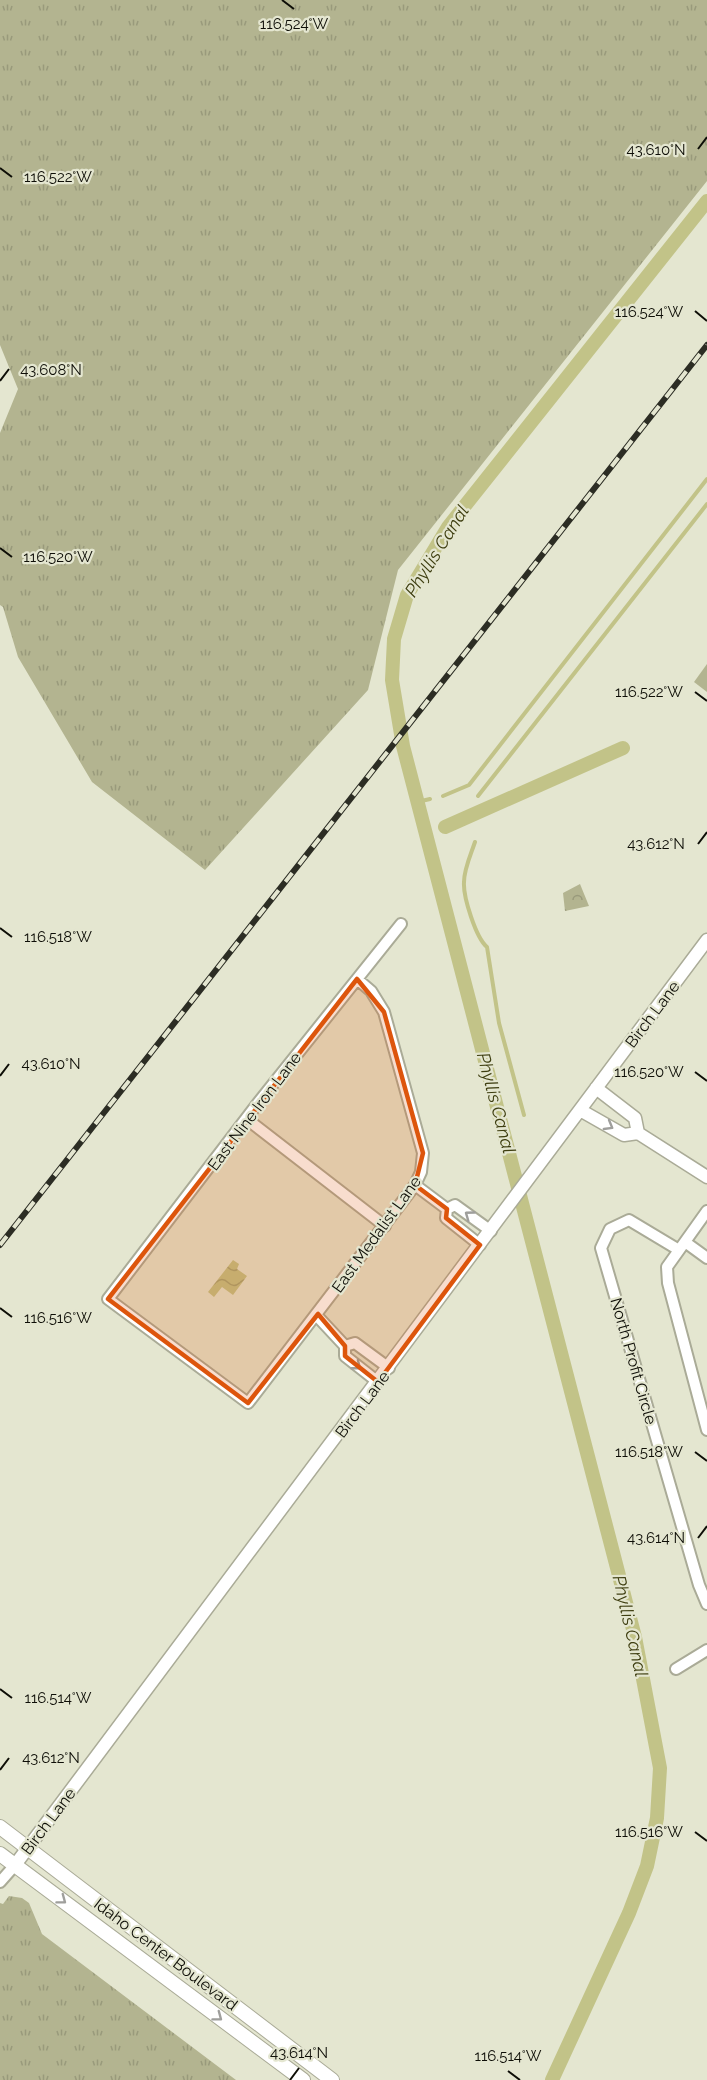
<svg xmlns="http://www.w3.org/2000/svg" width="707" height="2080" font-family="Raleway,sans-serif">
	<defs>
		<pattern id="grass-tufts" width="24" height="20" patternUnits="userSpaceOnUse" patternTransform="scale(1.5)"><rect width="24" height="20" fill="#b3b490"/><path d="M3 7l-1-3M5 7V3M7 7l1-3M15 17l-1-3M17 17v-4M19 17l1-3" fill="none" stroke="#999a7b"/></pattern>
		<pattern id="park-crowns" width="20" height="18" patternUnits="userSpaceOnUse" patternTransform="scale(1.5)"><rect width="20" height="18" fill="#b3b490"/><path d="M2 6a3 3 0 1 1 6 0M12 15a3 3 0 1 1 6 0" fill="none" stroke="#999a7b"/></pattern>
		<pattern id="water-waves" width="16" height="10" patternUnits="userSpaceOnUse" patternTransform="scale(1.5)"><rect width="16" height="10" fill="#c2c388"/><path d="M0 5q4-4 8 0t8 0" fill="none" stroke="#a6a674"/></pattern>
	</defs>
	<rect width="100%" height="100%" fill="#e4e6d0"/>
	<!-- grass -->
	<path fill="url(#grass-tufts)" d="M0 0H707V181L398 570 368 690 205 870 92 782 18 657 3 607 0 605V433L18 389 0 345Z
		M9 1896 22 1898 29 1903 42 1934 236 2080H0V1903L3 1904Z"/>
	<!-- park -->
	<path fill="url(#park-crowns)" d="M580 884 589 906 565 911 563 893Z"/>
	<!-- pitch -->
	<path fill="#b3b490" d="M707 664V692L694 682Z"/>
	<!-- water -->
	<path fill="url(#water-waves)" d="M233 1260 239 1264 237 1269 247 1276 233 1295 222 1287 214 1297 208 1292Z"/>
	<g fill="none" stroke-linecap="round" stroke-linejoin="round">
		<!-- stream -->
		<path stroke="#c2c388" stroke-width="4" d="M443 796 469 785 707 479
			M478 796 707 504
			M417 802 430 799
			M475 842C471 854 464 869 464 882 463 897 476 938 487 947L499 1023 524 1115"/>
		<!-- canal -->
		<path stroke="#c2c388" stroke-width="14" d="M445 827 623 748
			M552 2080 629 1913 647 1866 657 1818 660 1768 635 1637 403 746 392 680 394 639 407 595 448 527 707 201"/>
		<defs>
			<path id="minor" d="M357 979 371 991 384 1012 423 1153 421 1172 415 1185 248 1403 108 1299 258 1103 401 924
				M248 1120 385 1226
				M415 1185 447 1209
				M447 1209 455 1205 491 1231
				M447 1209 446 1218 480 1245
				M707 1211 667 1267 668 1283 707 1430
				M685 1242 707 1258
				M679 1250 629 1220 610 1229 601 1248 699 1585 707 1604
				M317 1316 345 1346V1356L378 1382
				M345 1346 355 1343 389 1368
				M676 1669 707 1650
				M0 1882 15 1865"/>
			<path id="tertiary" d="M596 1088 635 1118 638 1133 707 1177
				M580 1110 624 1135 638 1133
				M15 1865 707 940"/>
			<path id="secondary" d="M0 1827 332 2080
				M0 1854 303 2080"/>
		</defs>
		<!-- minor casing -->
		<use href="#minor" stroke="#aaab97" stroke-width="14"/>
		<!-- tertiary casing -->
		<use href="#tertiary" stroke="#aaab97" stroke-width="15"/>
		<!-- secondary casing -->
		<use href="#secondary" stroke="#aaab97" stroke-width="16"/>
		<!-- minor -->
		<use href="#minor" stroke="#fff" stroke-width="10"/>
		<!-- tertiary -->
		<use href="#tertiary" stroke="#fff" stroke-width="12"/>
		<!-- secondary -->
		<use href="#secondary" stroke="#fff" stroke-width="14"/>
		<defs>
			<path id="rail" d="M0 1245 707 345"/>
		</defs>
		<!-- rail casing -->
		<use href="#rail" stroke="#2c2d24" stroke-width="6"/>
		<!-- rail -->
		<use href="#rail" stroke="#e4e6d0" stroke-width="4" stroke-dasharray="11" stroke-linecap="butt"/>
	</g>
	<!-- one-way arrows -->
	<defs><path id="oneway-chevron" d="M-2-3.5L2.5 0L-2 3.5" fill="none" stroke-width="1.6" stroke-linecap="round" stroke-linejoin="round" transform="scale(1.5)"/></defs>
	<g stroke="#9f9f9c">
		<use href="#oneway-chevron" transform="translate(609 1126) rotate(30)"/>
		<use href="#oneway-chevron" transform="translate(469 1215) rotate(-144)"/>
		<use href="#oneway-chevron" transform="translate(357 1366) rotate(38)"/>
		<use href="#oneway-chevron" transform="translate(62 1900) rotate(37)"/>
		<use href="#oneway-chevron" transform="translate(218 2017) rotate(37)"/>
	</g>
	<!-- marked area -->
	<path fill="#dd550c" fill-opacity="0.2" stroke="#dd550c" stroke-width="4.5" stroke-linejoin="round" d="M357 979 384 1012 423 1153 415 1185 447 1209 446 1218 480 1245 378 1382 345 1356V1346L318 1314 248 1403 108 1299Z"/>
	<!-- ticks -->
	<path fill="none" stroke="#0e0e07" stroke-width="2" d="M282 0 294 9M698 149 707 137M0 168 12 177M695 311 707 321M0 381 9 369M0 548 12 557M695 692 707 701M698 844 707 832M0 928 12 937M695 1072 707 1081M0 1076 9 1064M0 1308 12 1317M695 1452 707 1461M698 1538 707 1526M0 1689 12 1698M0 1770 9 1758M695 1832 707 1841M508 2071 520 2080M290 2080 299 2068"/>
	<g text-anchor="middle" stroke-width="4.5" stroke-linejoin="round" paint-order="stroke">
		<!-- street labels -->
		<g font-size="16" fill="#0e0e07" stroke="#e4e6d0">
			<text transform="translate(652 1014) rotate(-53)" y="6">Birch Lane</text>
			<text transform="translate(254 1111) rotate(-53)" y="6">East Nine Iron Lane</text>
			<text transform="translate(376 1234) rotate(-54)" y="6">East Medalist Lane</text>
			<text transform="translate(634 1361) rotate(74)" y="6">North Profit Circle</text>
			<text transform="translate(362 1404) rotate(-53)" y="6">Birch Lane</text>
			<text transform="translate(48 1821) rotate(-53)" y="6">Birch Lane</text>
			<text transform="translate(166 1954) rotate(37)" y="6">Idaho Center Boulevard</text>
		</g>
		<!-- water labels -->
		<g font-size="18" font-style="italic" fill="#3e3e10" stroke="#e4e6d0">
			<text transform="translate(437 551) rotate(-58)" y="6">Phyllis Canal</text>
			<text transform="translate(496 1103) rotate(75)" y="6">Phyllis Canal</text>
			<text transform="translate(630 1626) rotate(77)" y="6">Phyllis Canal</text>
		</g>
	</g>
	<g font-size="15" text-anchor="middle" fill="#0e0e07" stroke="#e4e6d0" stroke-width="4.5" stroke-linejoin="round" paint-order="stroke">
		<text x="294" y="29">116.524°W</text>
		<text x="656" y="155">43.610°N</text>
		<text x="58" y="182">116.522°W</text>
		<text x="649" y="317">116.524°W</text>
		<text x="51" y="375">43.608°N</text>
		<text x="58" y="562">116.520°W</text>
		<text x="649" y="697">116.522°W</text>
		<text x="656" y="849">43.612°N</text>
		<text x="58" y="942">116.518°W</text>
		<text x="51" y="1069">43.610°N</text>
		<text x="649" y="1077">116.520°W</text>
		<text x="58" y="1323">116.516°W</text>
		<text x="649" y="1457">116.518°W</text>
		<text x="656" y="1543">43.614°N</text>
		<text x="58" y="1703">116.514°W</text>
		<text x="51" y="1763">43.612°N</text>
		<text x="649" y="1837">116.516°W</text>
		<text x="299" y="2058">43.614°N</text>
		<text x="508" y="2061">116.514°W</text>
	</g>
</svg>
